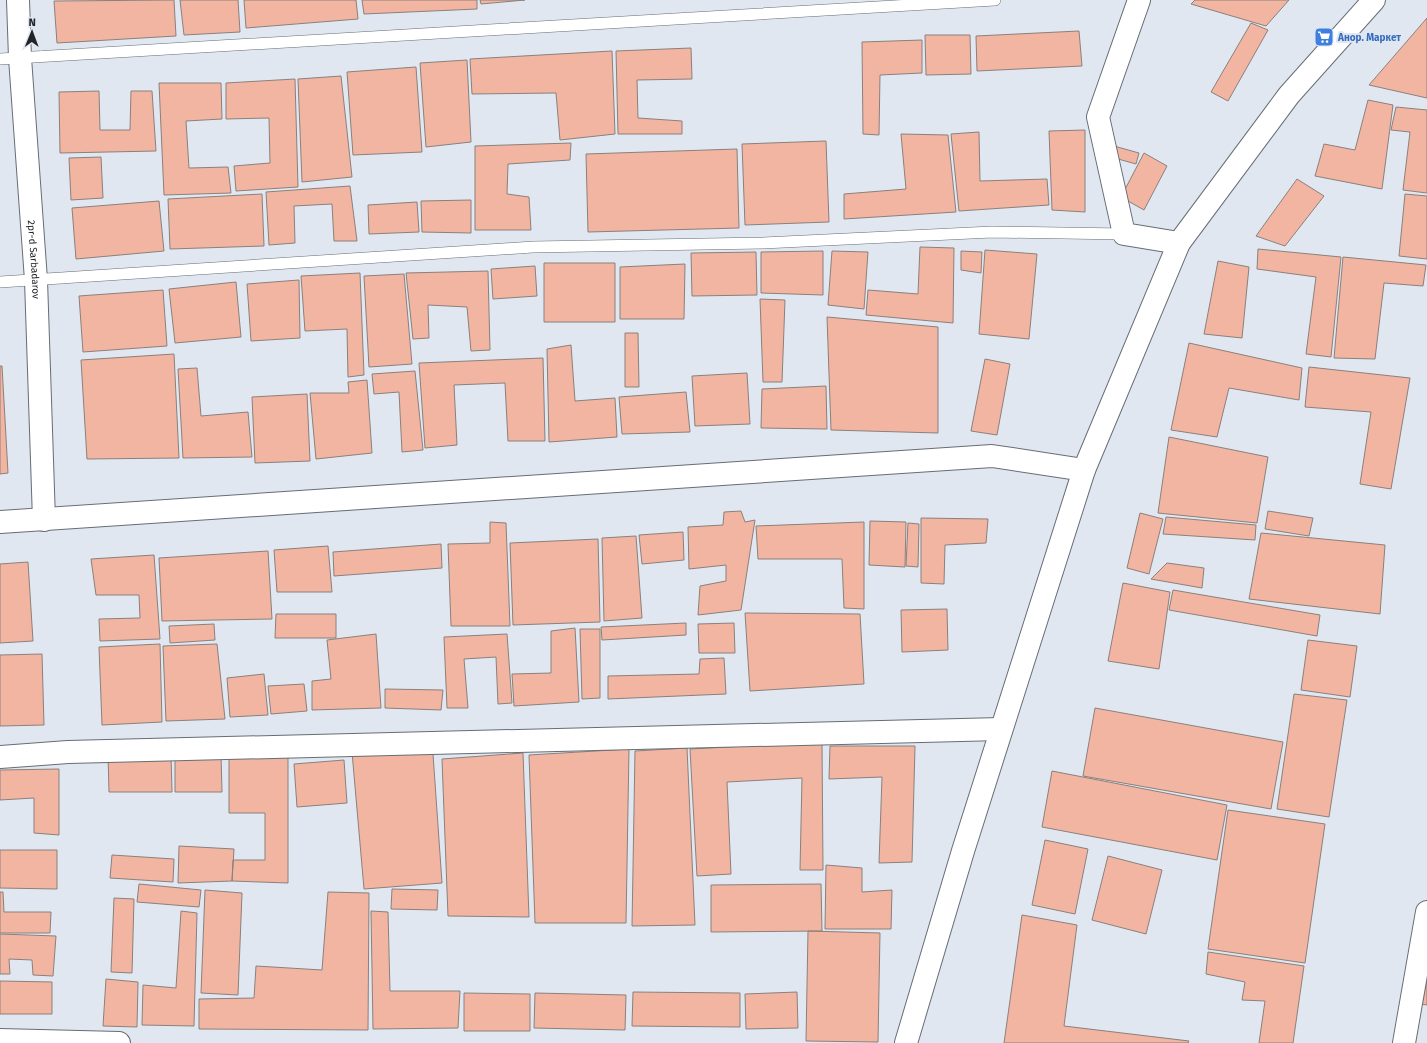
<svg xmlns="http://www.w3.org/2000/svg" width="1427" height="1043" font-family="'Fira Sans',sans-serif">
	<rect width="100%" height="100%" fill="#e0e7f1"/>
	<!-- building -->
	<path fill="#f2b5a1" stroke="#8b807c" d="M174 0 176 36 57 43 54 1Z
		M180 0H238L240 32 184 35Z
		M244 0H356L358 19 246 28Z
		M362 0H477V9L364 14Z
		M480 0H525L481 4Z
		M1195 0H1289L1266 26 1191 4Z
		M1427 18V98L1369 85Z
		M1251 23 1268 30 1228 101 1211 92Z
		M1079 31 1082 66 977 71 976 36Z
		M925 35H970L971 74 926 75Z
		M922 40V73L880 75 879 135 863 134 862 42Z
		M691 48 692 79 637 80 638 118 682 121V134H618L616 51Z
		M612 51 615 134 560 140 556 93 472 94 470 59Z
		M467 60 471 142 426 147 420 63Z
		M416 67 422 152 353 155 347 72Z
		M341 76 352 177 302 182 298 79Z
		M295 79 298 187 236 191 234 166 270 163 269 118 226 119V83Z
		M159 83H221L222 119 186 121 189 168 228 167 231 193 164 195Z
		M99 91 100 130H130L131 91H152L156 151 60 153 59 92Z
		M1368 100 1393 105 1382 189 1315 176 1324 144 1355 150Z
		M1396 107 1427 110V193L1403 190 1410 132 1391 130Z
		M1085 130V212L1052 210 1049 131Z
		M979 132 980 181 1047 179 1049 205 959 211 951 134Z
		M901 134 948 135 956 212 844 219V194L906 189Z
		M826 141 829 222 745 225 742 144Z
		M571 143 570 160 508 164 507 194 529 197 531 230H475V146Z
		M1114 146 1139 153 1136 164 1111 157Z
		M737 149 739 228 588 232 586 154Z
		M1144 153 1167 166 1144 210 1121 197Z
		M101 157 103 198 71 200 69 158Z
		M1297 179 1324 196 1285 246 1256 236Z
		M350 186 357 241H334L332 204 294 206 295 243 269 245 266 192Z
		M262 194 264 246 170 249 168 199Z
		M1405 194 1427 196V259L1399 256Z
		M471 200V233L422 232 421 201Z
		M159 201 164 251 76 259 72 208Z
		M417 202 419 232 369 234 368 205Z
		M920 247 954 248 953 323 866 315 868 290 918 294Z
		M1258 249 1341 257 1331 357 1306 354 1316 277 1257 269Z
		M985 250 1037 254 1029 339 979 334Z
		M823 251V295L761 293V252Z
		M832 251 868 252 864 309 828 305Z
		M961 251 982 252 981 273 961 270Z
		M756 252 757 295 692 296 691 253Z
		M1343 257 1426 265 1423 286 1384 283 1375 359 1334 358Z
		M1218 261 1249 267 1242 338 1204 334Z
		M544 263H615V322H544Z
		M685 264 684 319H620V267Z
		M535 266 537 296 493 299 491 269Z
		M488 271 490 350 471 351 467 307 428 305 429 338 413 339 406 273Z
		M360 273 364 375 348 377 347 329 305 331 301 276Z
		M404 274 412 364 369 367 364 276Z
		M299 280 300 338 251 341 247 284Z
		M236 282 241 337 175 343 169 289Z
		M163 290 167 346 83 352 79 296Z
		M760 299 785 300 782 382H763Z
		M827 317 938 327V433L831 430Z
		M625 333H638L639 387H625Z
		M1189 343 1302 368 1299 400 1229 388 1217 437 1171 430Z
		M571 345 575 401 615 398 617 437 549 442 547 349Z
		M174 354 179 458 87 459 81 360Z
		M543 358 545 441H508L505 383 454 385 457 445 425 448 419 363Z
		M985 359 1010 364 997 435 971 431Z
		M0 366H2L8 473 0 474Z
		M1309 367 1410 378 1391 489 1360 484 1371 412 1305 407Z
		M197 368 201 416 248 412 252 457 183 458 178 369Z
		M415 371 423 450 402 452 399 392 374 394 372 374Z
		M747 373 750 424 695 426 692 376Z
		M367 380 372 453 316 459 310 393H349L348 382Z
		M826 386 827 429 761 428 762 389Z
		M686 392 690 432 622 434 619 397Z
		M307 394 310 461 255 463 252 397Z
		M1169 437 1268 457 1257 523 1158 513Z
		M741 511 745 522 755 520 741 610 698 615 700 586 726 581V565L689 569 688 527 723 525 724 512Z
		M1268 511 1313 518 1309 536 1265 529Z
		M1140 513 1163 519 1149 574 1127 568Z
		M1166 517 1256 525 1255 540 1163 534Z
		M921 518 988 519 986 543 945 545 944 584 921 583Z
		M870 521 906 522 905 567 869 565Z
		M490 522 506 523 510 626H451L448 544 490 543Z
		M864 522V609L844 608 842 559H758L756 526Z
		M908 523 919 524 918 567 906 566Z
		M683 532 684 560 642 564 639 535Z
		M1261 533 1385 545 1380 614 1249 599Z
		M636 536 642 618 604 621 602 538Z
		M598 539 600 622 513 625 510 543Z
		M441 544 442 568 334 576 333 552Z
		M328 546 332 592H277L274 550Z
		M268 551 272 619 162 621 159 558Z
		M154 555 160 639 100 641 99 619 140 618 139 595H96L91 559Z
		M28 562 33 641 0 643V564Z
		M1167 563 1204 568 1202 588 1151 579Z
		M1123 583 1170 592 1159 669 1108 661Z
		M1173 590 1320 615 1317 636 1169 610Z
		M947 609 948 650 902 652 901 610Z
		M745 613 860 614 864 684 750 691Z
		M276 614H336V638H275Z
		M686 623V635L602 640 601 627Z
		M734 623 735 653H699L698 624Z
		M214 624 215 640 170 643 169 626Z
		M575 628 579 702 514 706 512 674 551 673V631Z
		M580 629H600V698L582 699Z
		M376 634 381 708 312 710V681L331 679 327 640Z
		M507 634 512 703 498 704 496 657 464 659 468 708H447L444 637Z
		M1308 640 1357 646 1350 697 1301 690Z
		M160 644 162 722 102 725 99 647Z
		M217 644 225 719 166 721 163 646Z
		M42 654 44 725 0 726V655Z
		M724 658 726 694 608 699V676L699 674 700 659Z
		M264 674 268 715 230 717 227 678Z
		M304 684 307 711 271 714 268 686Z
		M385 689 443 690 441 710 385 708Z
		M1294 694 1347 700 1329 817 1277 809Z
		M1095 708 1283 742 1271 809 1083 776Z
		M822 742 823 870H800L802 778 727 782 731 874 697 876 690 749Z
		M830 746H915L912 862 879 863 882 777 829 779Z
		M687 748 695 925 632 926 635 751Z
		M629 749 626 923H535L529 755Z
		M352 752 433 754 442 883 364 889Z
		M523 753 529 917 448 916 442 759Z
		M108 755H171L172 792H109Z
		M221 755 222 792H175V756Z
		M229 756H288V883L232 881 233 860H265V813H229Z
		M344 760 347 803 297 807 294 764Z
		M59 769V835L34 833V798L0 800V770Z
		M1052 771 1227 805 1217 860 1042 827Z
		M1228 810 1325 824 1305 963 1208 949Z
		M1045 840 1088 849 1075 914 1032 905Z
		M179 846 234 849 232 881 178 883Z
		M0 850H57V889L0 888Z
		M112 855 174 859 173 882 110 878Z
		M1108 856 1162 870 1146 934 1092 920Z
		M826 865 862 868V892L892 890 891 929H825Z
		M139 884 201 890 199 907 137 902Z
		M821 884 822 931 711 932V885Z
		M392 889 438 890 437 910 391 909Z
		M205 890 242 893 238 995 201 993Z
		M0 892H3L4 912H51L50 933H0Z
		M328 892 369 893 368 1030 199 1029V999L254 998 256 966 322 970Z
		M114 898 134 899 132 973 111 972Z
		M181 911 197 913 194 1026 142 1025 143 985 176 988Z
		M371 911 388 912 390 991H460L458 1028 373 1029Z
		M1022 915 1077 925 1064 1026 1189 1041 1188 1043H1004Z
		M808 931 880 933 878 1042 806 1041Z
		M0 934 56 936 53 976 33 975 32 960 9 959 10 974H0Z
		M1208 952 1304 966 1293 1043H1259L1265 1001 1242 1000 1245 982 1206 974Z
		M106 979 138 982 137 1027 103 1026Z
		M1425 979H1427V1005L1421 1004Z
		M0 981 52 982V1014H0Z
		M633 992 740 993V1027L632 1026Z
		M797 992 798 1028 746 1029 745 994Z
		M464 993 530 994V1031H464Z
		M535 993 626 995 625 1030 534 1028Z"/>
	<g fill="none" stroke-linecap="round" stroke-linejoin="round">
		<defs>
			<path id="service" d="M0 59 995 0
				M0 282 533 247 763 243 992 232 1124 234"/>
			<g id="minor">
				<path id="s1" d="M18 0 20 58 36 280 44 520"/>
				<path d="M1139 0 1098 117 1124 234 1179 243"/>
				<path d="M0 522 992 456 1084 470"/>
				<path d="M0 757 68 752 1001 729"/>
				<path d="M0 1040 119 1043"/>
				<path d="M1404 1043 1427 912"/>
			</g>
			<path id="secondary" d="M906 1043 963 851 1084 470 1179 243 1289 95 1374 0"/>
		</defs>
		<!-- service casing -->
		<use href="#service" stroke="#676d75" stroke-width="12"/>
		<!-- minor casing -->
		<use href="#minor" stroke="#676d75" stroke-width="24"/>
		<!-- secondary casing -->
		<use href="#secondary" stroke="#676d75" stroke-width="24"/>
		<!-- service -->
		<use href="#service" stroke="#fff" stroke-width="11"/>
		<!-- minor -->
		<use href="#minor" stroke="#fff" stroke-width="22"/>
		<!-- secondary -->
		<use href="#secondary" stroke="#fff" stroke-width="22"/>
	</g>
	<!-- icons -->
	<defs>
		<symbol id="supermarket-square" viewBox="-11 -11 22 22"><rect x="-9" y="-9" width="18" height="18" rx="4" fill="#3f7fe0" stroke="#e0e7f1"/><path d="M-6-5.5h2.5l.6 2H6L4.5 2H-2.5L-4.4-4H-6ZM-1.5 3.2a1.3 1.3 0 1 0 .1 0ZM3 3.2a1.3 1.3 0 1 0 .1 0Z" fill="#fff"/></symbol>
	</defs>
	<g fill-rule="evenodd">
		<use href="#supermarket-square" x="1313" y="26" width="22" height="22"/>
	</g>
	<g text-anchor="middle" stroke-width="4" stroke-linejoin="round" paint-order="stroke">
		<!-- shop labels -->
		<g font-size="10" font-weight="bold" fill="#366cbe" stroke="#e0e7f1" text-anchor="start">
			<text x="1338" y="41">Анор. Маркет</text>
		</g>
		<!-- street labels -->
		<g font-size="10" fill="#202327" stroke="#e0e7f1">
			<text dy="4" stroke="none"><textPath href="#s1" startOffset="260">2pr-d Sarbadarov</textPath></text>
		</g>
	</g>
	<!-- north arrow -->
	<g transform="translate(32 32) rotate(1)" stroke="#e0e7f1" stroke-width="3" paint-order="stroke">
	<path d="M0-3L7 15L0 10L-7 15Z" fill="#202327"/>
	<text y="-6" font-size="11" font-weight="bold" text-anchor="middle" fill="#202327">N</text>
	</g>
</svg>
